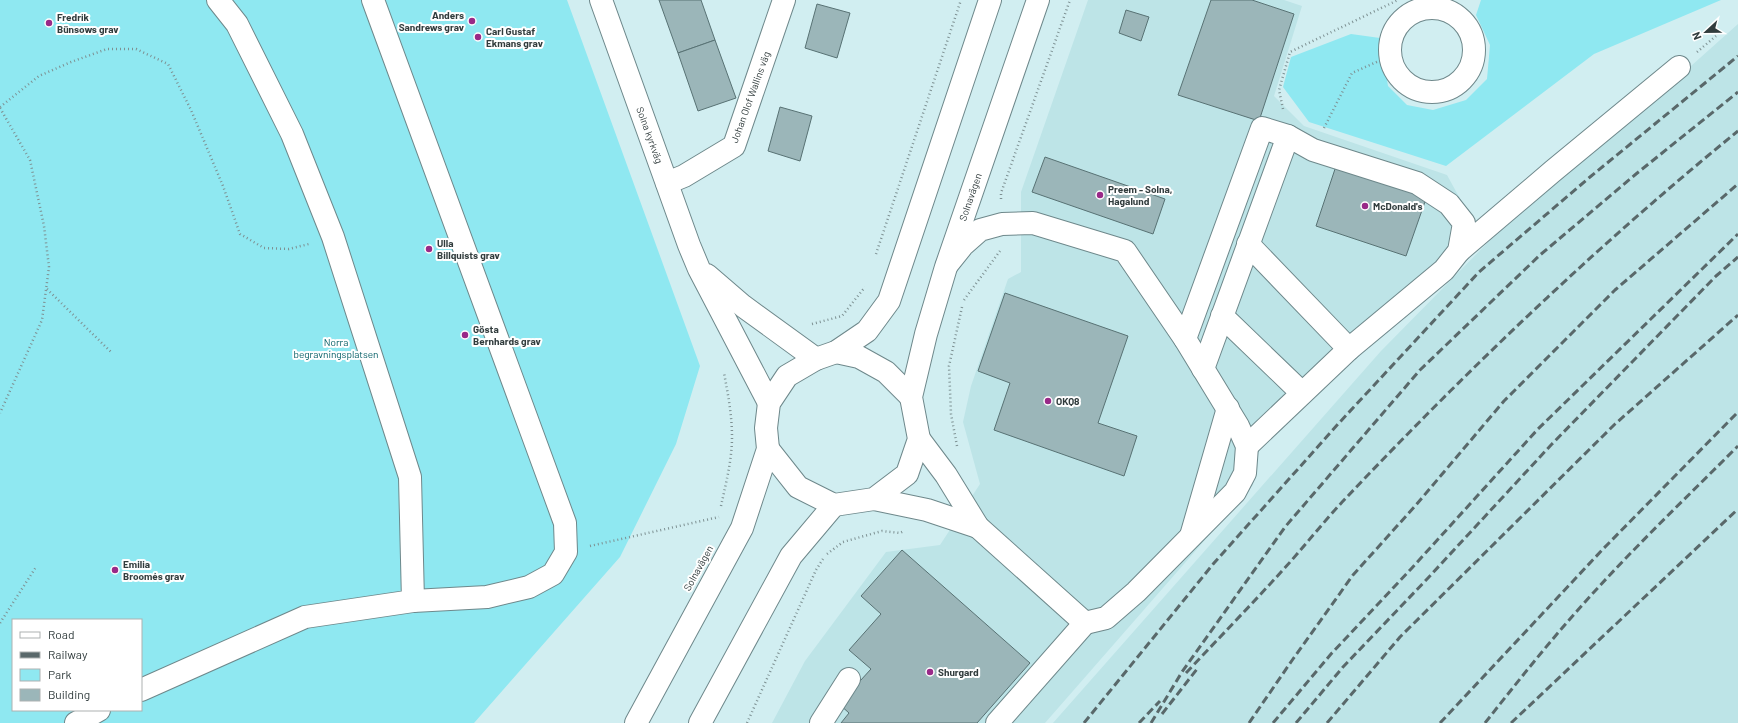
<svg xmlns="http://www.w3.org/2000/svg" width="1738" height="723" font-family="Barlow,sans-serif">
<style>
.built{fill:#bde4e7}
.green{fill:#8fe8f1;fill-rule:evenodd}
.building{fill:#9bb6b9;stroke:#587274}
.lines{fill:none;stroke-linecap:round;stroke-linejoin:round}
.minor-casing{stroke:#6e888b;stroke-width:24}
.major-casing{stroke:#6e888b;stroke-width:24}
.path{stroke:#7e9193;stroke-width:2.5;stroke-dasharray:1 3;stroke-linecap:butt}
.minor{stroke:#fff;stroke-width:22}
.major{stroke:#fff;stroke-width:22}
.rail{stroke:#59686a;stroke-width:3;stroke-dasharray:8 4;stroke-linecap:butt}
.poi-dot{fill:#992988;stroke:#fff;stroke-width:1.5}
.labels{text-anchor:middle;stroke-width:4;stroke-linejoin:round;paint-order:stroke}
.poi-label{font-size:10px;font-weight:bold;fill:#313c3d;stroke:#fff;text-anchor:start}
.street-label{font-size:10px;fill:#313c3d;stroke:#fff}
.park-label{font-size:10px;fill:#035d64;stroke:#fff}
</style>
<rect width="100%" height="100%" fill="#d1eef1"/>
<!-- built -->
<g class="built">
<polygon points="1088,0 1284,0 1302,6 1274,96 1304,126 1447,175 1481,237 1261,439 1253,485 1045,723 772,723 805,661 886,552 940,545 980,484 963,422 971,386 1008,279 1021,272 1021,192"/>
<polygon points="1738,24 1738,723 1053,723 1381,351 1507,223 1654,99"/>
</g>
<!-- green -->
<g class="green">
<path d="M0,0H567L700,366L676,444L620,557L474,723H0ZM13,620H141V710H13Z"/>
<polygon points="1481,0 1721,0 1594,54 1446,166 1309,122 1283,87 1291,57 1351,34 1380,38 1388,86 1407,105 1433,110 1466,100 1487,79 1490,45 1476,15"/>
</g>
<!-- building -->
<g class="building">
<polygon points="659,0 701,0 715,40 678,53"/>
<polygon points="1211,0 1252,0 1294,14 1259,121 1178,95"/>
<polygon points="817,4 850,13 837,58 805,48"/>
<polygon points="1126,10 1149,17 1141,41 1119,33"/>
<polygon points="715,40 736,98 698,111 678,53"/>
<polygon points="780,107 812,116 800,161 768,151"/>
<polygon points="1045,157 1165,199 1153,234 1032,192"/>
<polygon points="1336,166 1427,196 1406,256 1316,226"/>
<polygon points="1005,293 1128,336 1098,423 1137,436 1124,476 994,430 1010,383 978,371"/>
<polygon points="902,550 1030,663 977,723 841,723 849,713 839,704 871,669 849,650 881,614 861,596"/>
</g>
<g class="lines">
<defs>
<g id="minor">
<polyline points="373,0 565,523 566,552 553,574 529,587 487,597 413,601"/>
<polyline points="601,0 689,245 699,269 769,403"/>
<circle cx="1432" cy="50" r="42"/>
<polyline points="667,183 684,176 734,146 784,0"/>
<polyline points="1248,244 1349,349"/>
<polyline points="1459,251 1553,171 1679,67"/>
<polyline points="707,275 743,306 816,359"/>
<polyline points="1222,316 1302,393"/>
<polyline points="1185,339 1262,128 1288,136 1313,150 1417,183 1449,204 1464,223 1459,251 1444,270 1349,349 1247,446"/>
<polyline points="1203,369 1288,136"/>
<polyline points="919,439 946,475 978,527 1085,623 1106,618 1136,592 1235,492 1245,473 1247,446 1238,426 1185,339 1125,251 1033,223 1002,224 980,230 963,245 947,265"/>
<polyline points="874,499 927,510 978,527"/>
<polyline points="1191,536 1228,408"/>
<polyline points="141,690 305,617 413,601 410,477 333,237 292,134 237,24 218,0"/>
<polyline points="76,723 99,710"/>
<polyline points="821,723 849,679"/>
<polyline points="997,723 1085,623"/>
</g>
<g id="major">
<polyline points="836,352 859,357 886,372 911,397"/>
<polyline points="768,449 798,487 834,505 874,499 907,474 919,439 911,397 926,334 946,267 1038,0"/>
<polyline points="636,723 742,528 768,449 766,428 769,403 787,376 816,359 836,352 867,331 889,301 990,0"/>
<polyline points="700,723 791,556 834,505"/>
</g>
</defs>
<!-- minor casing -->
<use href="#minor" class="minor-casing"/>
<!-- major casing -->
<use href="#major" class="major-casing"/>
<!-- path -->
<g class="path">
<polyline points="1697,52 1716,36"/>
<polyline points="0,107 39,76 71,62 107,49 136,49 168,64 191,110 223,186 240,234 264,248 289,249 309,244"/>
<polyline points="0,108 30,160 44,226 49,267 42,320 0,413"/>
<polyline points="1283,109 1279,90 1290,52 1398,0"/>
<polyline points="1324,128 1352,73 1390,56"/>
<polyline points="1001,199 1001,193 1070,0"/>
<polyline points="876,254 961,0"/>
<polyline points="47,289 111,352"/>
<polyline points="964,300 1000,251"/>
<polyline points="812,324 842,316 865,287"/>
<polyline points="957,446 951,414 949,366 962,307"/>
<path d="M721,506C726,483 732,460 732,437C732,415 728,394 724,373"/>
<polyline points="590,546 719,517"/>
<polyline points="827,554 843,542 882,531 900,533 904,531"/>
<polyline points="0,623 36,567"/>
<polyline points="747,723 816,570 823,559"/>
</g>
<!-- minor -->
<use href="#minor" class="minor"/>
<!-- major -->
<use href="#major" class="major"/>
<!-- rail -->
<g class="rail">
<path d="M1186,673C1218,639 1251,605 1282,571C1304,547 1324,521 1346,498C1469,368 1599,244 1738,131"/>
<polyline points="1162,714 1197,669"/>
<polyline points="1084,723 1214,563 1339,423 1479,272 1590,177 1738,56"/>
<polyline points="1139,723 1160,701"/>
<polyline points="1151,723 1182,672 1285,527 1420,370 1540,255 1636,174 1738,92"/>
<polyline points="1249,723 1293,659 1353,575 1416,505 1504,401 1615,290 1738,184"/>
<polyline points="1273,723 1331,654 1411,569 1538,429 1738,234"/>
<polyline points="1296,723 1343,667 1428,578 1551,445 1716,276 1738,257"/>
<polyline points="1327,723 1400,637 1614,425 1738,315"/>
<polyline points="1440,723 1604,548 1738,412"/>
<path d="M1485,723C1515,685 1545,647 1577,611C1628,553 1684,500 1738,446"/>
<polyline points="1511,723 1738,509"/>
</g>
</g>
<!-- markers -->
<g class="poi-dot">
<circle cx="472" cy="21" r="4"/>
<circle cx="49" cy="23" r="4"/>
<circle cx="478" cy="37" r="4"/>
<circle cx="1100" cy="195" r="4"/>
<circle cx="1365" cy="206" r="4"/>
<circle cx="429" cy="249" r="4"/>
<circle cx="465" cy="335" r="4"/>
<circle cx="1048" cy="401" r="4"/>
<circle cx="115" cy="570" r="4"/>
<circle cx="930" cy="672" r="4"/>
</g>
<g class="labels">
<!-- poi labels -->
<g class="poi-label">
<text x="464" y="19" text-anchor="end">Anders<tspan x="464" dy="12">Sandrews grav</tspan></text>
<text x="57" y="21">Fredrik<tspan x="57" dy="12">Bünsows grav</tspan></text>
<text x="486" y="35">Carl Gustaf<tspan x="486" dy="12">Ekmans grav</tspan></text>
<text x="1108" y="193">Preem - Solna,<tspan x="1108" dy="12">Hagalund</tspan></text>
<text x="1373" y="210">McDonald's</text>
<text x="437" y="247">Ulla<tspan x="437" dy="12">Billquists grav</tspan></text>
<text x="473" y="333">Gösta<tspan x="473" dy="12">Bernhards grav</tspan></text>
<text x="1056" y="405">OKQ8</text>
<text x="123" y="568">Emilia<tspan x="123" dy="12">Broomés grav</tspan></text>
<text x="938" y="676">Shurgard</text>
</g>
<!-- street labels -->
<g class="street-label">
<text transform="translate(750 97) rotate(-70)" y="4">Johan Olof Wallins väg</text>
<text transform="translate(650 135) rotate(70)" y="4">Solna kyrkväg</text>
<text transform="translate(970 197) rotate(-71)" y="4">Solnavägen</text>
<text transform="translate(698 568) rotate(-61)" y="4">Solnavägen</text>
</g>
<!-- park labels -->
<g class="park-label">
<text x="336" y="346">Norra<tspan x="336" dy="12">begravningsplatsen</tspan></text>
</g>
</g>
<!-- legend -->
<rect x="12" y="619" width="130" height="92" fill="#ffffff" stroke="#adb1b1"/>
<rect x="20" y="632" width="20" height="6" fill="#ffffff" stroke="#adb1b1"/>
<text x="48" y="639" font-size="12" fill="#313c3d">Road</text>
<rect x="20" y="652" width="20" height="6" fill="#59686a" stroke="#adb1b1"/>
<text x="48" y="659" font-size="12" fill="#313c3d">Railway</text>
<rect x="20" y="669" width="20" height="12" fill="#8fe8f1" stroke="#adb1b1"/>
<text x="48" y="679" font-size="12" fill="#313c3d">Park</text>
<rect x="20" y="689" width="20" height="12" fill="#9bb6b9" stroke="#adb1b1"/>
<text x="48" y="699" font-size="12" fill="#313c3d">Building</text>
<!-- north arrow -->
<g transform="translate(1706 32) rotate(248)" stroke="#ffffff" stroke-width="3" paint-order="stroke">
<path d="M0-3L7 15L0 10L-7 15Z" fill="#313c3d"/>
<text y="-6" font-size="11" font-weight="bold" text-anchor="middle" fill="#313c3d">N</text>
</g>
</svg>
